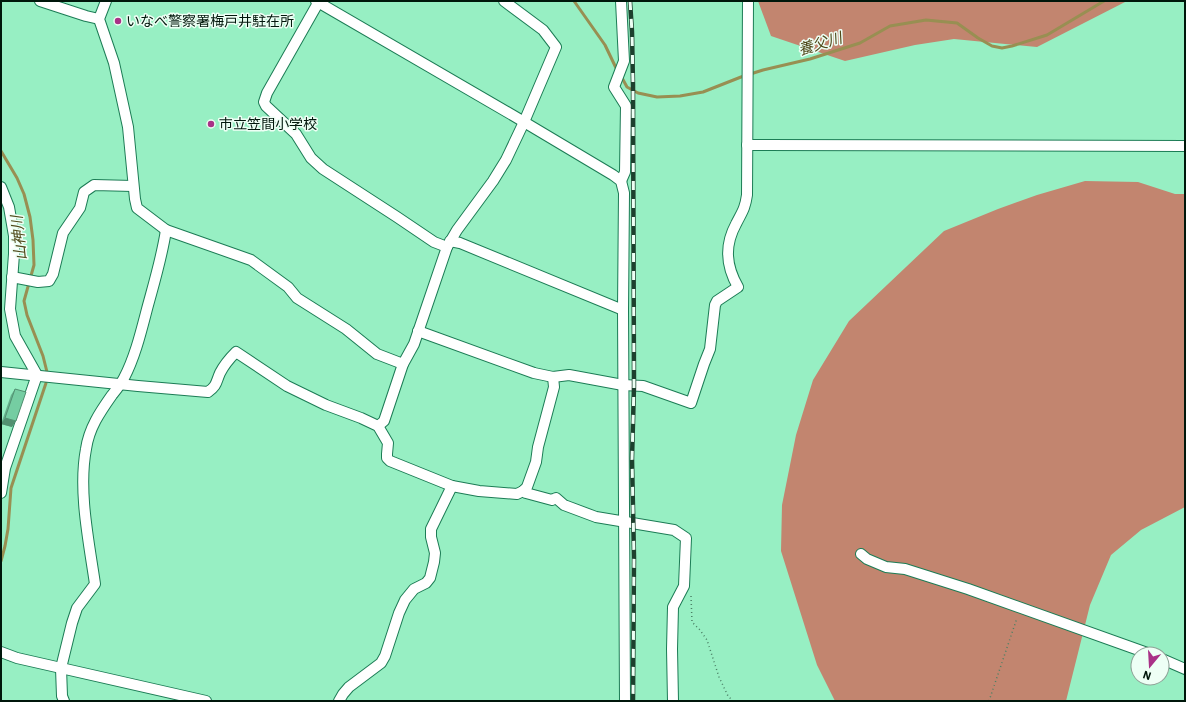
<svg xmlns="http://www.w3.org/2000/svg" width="1186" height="702" font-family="'IBM Plex Sans','Noto Sans JP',sans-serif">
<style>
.forest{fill:#c2856f}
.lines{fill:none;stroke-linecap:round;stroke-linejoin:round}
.stream{stroke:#988f52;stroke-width:3}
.minor-casing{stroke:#1c7c55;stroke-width:12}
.path{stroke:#4a8065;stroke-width:1.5;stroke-dasharray:1 3;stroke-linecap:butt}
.minor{stroke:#fff;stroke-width:10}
.rail-casing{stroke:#1d402e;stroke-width:4.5}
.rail{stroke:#eefff5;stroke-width:3;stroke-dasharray:9;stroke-linecap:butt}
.wall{fill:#65b08b}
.shaded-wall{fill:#529071}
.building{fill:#75cda2;stroke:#529071}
.poi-dot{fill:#a93187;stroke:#eefff5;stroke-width:1.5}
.labels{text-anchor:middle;stroke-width:3;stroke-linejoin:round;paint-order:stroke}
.poi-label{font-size:14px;fill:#00170b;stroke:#eefff5;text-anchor:start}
.water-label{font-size:15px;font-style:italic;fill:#4f4818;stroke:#eefff5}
</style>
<rect width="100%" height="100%" fill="#97efc3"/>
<!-- forest -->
<g class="forest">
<polygon points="758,1 1127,1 1037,47 954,39 915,45 845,61 771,36"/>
<polygon points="1085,181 1138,182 1175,194 1185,194 1185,507 1141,530 1111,555 1090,605 1066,701 835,701 817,665 781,551 782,505 796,435 813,380 849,321 944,231 998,209 1037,195"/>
</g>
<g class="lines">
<!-- stream -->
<g class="stream">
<polyline points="574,1 605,45 617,70"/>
<polyline points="621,76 627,87 638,93 657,97 680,96 703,92 741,77 763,70 810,59 860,43 890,26 926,20 957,23 978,38 992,46 1002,48 1012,46 1047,35 1104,1"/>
<polyline points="1,151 17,178 24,194 30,217 33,240 34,265 24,301 27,315 43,356 47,372"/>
<polyline points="1,561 5,546 8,529 11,488 46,383"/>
</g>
<defs>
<g id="minor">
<polyline points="40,1 86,16 99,19"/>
<polyline points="106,1 99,19 114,63 128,127 135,199 137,208 166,230 251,260 288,287 297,298 346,329 377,354 403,364"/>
<polyline points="316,1 514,116 613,175 621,181 624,193 623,310 625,701"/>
<polyline points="621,1 624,61 614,87 626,106 625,172 621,181"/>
<polyline points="318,3 267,93 264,102 266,106 296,134 311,158 323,169 397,217 434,242 447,247"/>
<polyline points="747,145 1185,146"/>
<polyline points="1,187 9,207 14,236 14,254 10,309 15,336 37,375 5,468 1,493"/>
<polyline points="450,241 460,243 623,310"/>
<polyline points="12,277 38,282 49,281 53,274 63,233 80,208 84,192 94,185 133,186"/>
<path d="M418,331L534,373L553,377L569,375L623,385L643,386L691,403L704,364L710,349L715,305L717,301L738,287C726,266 724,246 736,224C742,212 745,209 747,195L748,1"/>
<path d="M1,372L138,386L208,392C217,386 216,382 220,373C224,365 230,358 236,352L287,386L326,405L361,418L378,426L388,443L387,454V458L390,461L452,486L479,491L517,494L523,491L527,487L536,462L538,447L554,387L553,377"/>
<polyline points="378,426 384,421 403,364 414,344 447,247 457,230 493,181 506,160 524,122 556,47 543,30 504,1"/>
<polyline points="523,491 526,493 552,500 556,498 564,505 596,517 674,530 686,538 684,586 673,607 672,649 673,701"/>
<polyline points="861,554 867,559 886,567 905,569 968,589 1150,654"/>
<polyline points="1,652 17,658 206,701"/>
<polyline points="1162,659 1185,669"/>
<path d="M64,701L62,696L61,668L72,623L77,608L95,584C89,542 78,491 86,449C89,428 100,412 112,395C116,390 121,384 124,378C135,357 141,332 147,309C154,283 162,257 166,230"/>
<polyline points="339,701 343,694 349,687 381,663 385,656 399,613 405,600 414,589 426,583 430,578 434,562 435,553 431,537 431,529 452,486"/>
</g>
</defs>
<!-- minor casing -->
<use href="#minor" class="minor-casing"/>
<!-- path -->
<g class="path">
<polyline points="691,596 692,622 700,630 707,640 719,677 728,696 733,701"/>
<polyline points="989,701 1017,618"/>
</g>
<!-- minor -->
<use href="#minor" class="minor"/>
<defs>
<polyline id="rail" points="630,1 632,32 633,85 634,386 632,459 634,557 633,701"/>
</defs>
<!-- rail casing -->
<use href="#rail" class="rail-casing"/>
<!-- rail -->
<use href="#rail" class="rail"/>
</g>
<!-- wall -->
<polygon class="wall" points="15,389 12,427 1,424 11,395"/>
<!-- shaded-wall -->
<polygon class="shaded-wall" points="5,418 16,421 12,427 1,424"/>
<!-- building -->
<polygon class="building" points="15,389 26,392 16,421 5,418"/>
<!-- markers -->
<g class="poi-dot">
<circle cx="118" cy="21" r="4"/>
<circle cx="211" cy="124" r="4"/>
</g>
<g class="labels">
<!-- poi labels -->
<g class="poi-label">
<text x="126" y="26">いなべ警察署梅戸井駐在所</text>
<text x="219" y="129">市立笠間小学校</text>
</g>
<!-- water labels -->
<g class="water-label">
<text transform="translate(820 44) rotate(-17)" y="5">養父川</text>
<text transform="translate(19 238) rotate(-96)" y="5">山神川</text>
</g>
</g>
<!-- border -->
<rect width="1186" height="702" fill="none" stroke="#00170b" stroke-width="4"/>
<!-- north arrow -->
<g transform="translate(1150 666) rotate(198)"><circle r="19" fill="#eefff5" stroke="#8fa297"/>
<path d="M0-3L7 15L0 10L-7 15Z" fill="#a93187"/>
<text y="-6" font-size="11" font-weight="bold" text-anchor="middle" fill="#00170b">N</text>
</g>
</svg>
